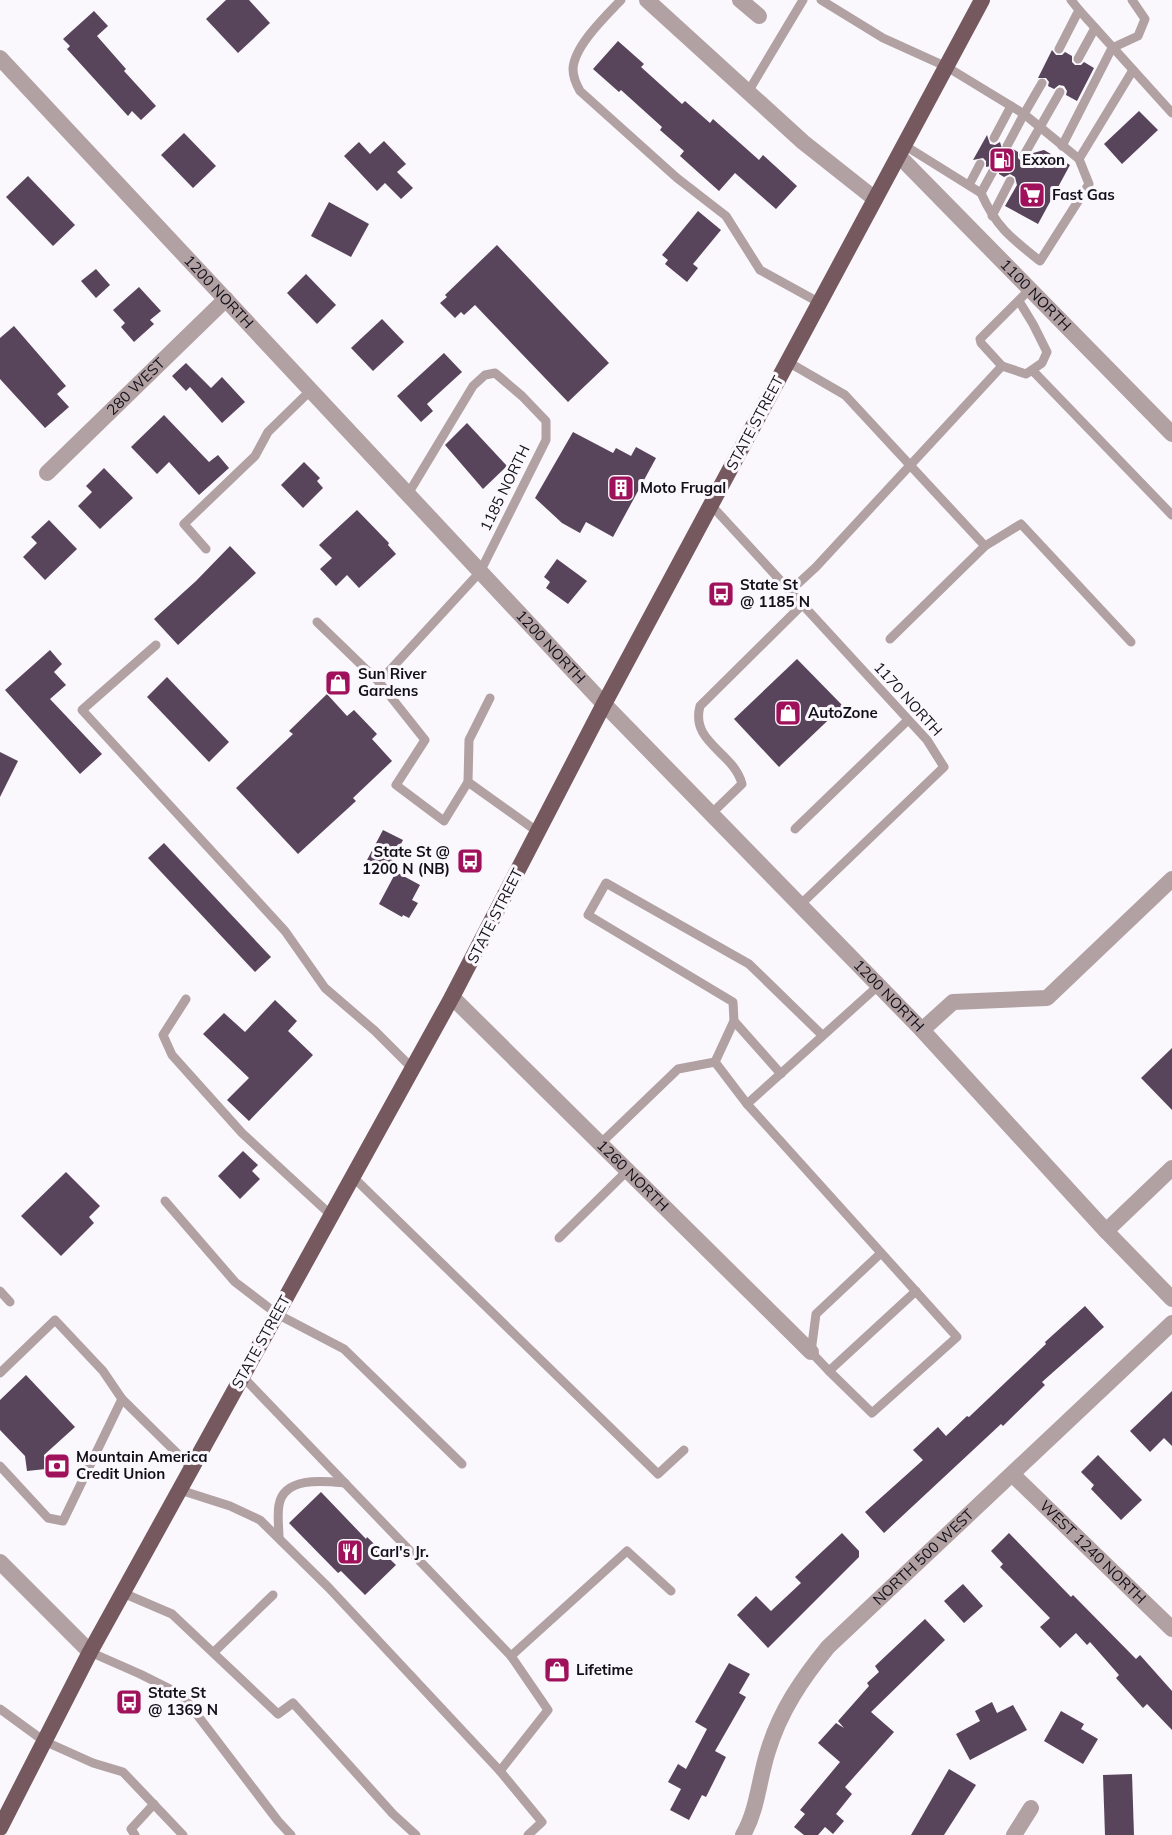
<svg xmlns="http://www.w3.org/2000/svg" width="1172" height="1835" font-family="Mulish,sans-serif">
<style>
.building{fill:#58455b}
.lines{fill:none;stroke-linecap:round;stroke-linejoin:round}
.service{stroke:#b1a1a3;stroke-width:9}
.minor{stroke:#b1a1a3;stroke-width:16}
.tertiary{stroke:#b1a1a3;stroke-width:16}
.primary{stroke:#75595e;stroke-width:16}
.labels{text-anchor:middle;stroke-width:6;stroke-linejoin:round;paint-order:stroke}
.poi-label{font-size:15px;font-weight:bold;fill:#14101a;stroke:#faf7fd;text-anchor:start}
.street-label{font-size:15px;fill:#14101a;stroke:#faf7fd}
</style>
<rect width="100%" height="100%" fill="#faf7fd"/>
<!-- building -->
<g class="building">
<polygon points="226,0 249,0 270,23 238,53 206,19"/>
<polygon points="94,11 108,26 97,36 126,69 124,71 156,106 141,120 132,111 128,116 67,49 70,46 63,39"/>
<polygon points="618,41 644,64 641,67 682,104 685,101 710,123 713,119 759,160 763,155 797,186 776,209 735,173 719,191 680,156 684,151 660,130 662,127 621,90 619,92 593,69"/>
<polygon points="1052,50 1056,55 1062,55 1065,52 1072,56 1072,62 1075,65 1081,65 1084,62 1094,68 1077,101 1066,95 1067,91 1064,86 1059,85 1054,89 1048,86 1049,82 1046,78 1038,78"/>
<polygon points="1139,111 1158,130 1122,164 1104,144"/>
<polygon points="184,133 216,166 193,188 161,155"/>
<polygon points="987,135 990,144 995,145 1000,142 1003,152 1008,153 1013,149 1018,152 1018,158 1021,161 1027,161 1033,153 1044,150 1070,165 1038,224 1005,206 1017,185 1015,177 1010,174 1004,177 999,174 999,168 996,165 986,167 986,161 983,158 973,160"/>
<polygon points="384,141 406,164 397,172 413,188 401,199 385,183 377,191 344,156 359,142 370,154"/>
<polygon points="28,176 75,225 53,246 6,197"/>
<polygon points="329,202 369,224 351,257 311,236"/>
<polygon points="698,211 721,230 693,264 698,268 687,282 665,264 668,260 662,255"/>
<polygon points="497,245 609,363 568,402 475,305 464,315 461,312 455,318 440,303 447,297 445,295"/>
<polygon points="96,269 110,285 96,298 81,281"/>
<polygon points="306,274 336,305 317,324 287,293"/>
<polygon points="139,287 161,311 150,320 154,324 134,342 121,327 125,323 113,310"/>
<polygon points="382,319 404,342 373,371 351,348"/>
<polygon points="14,326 66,386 57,394 69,407 45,428 0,379 0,338"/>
<polygon points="444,353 462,372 427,404 433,411 421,422 397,396"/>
<polygon points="186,363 211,388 222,377 245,402 222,423 190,387 186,391 172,376"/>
<polygon points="164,415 209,462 218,455 229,468 199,495 169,462 157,474 131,447"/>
<polygon points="467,423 507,466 483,489 445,445"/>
<polygon points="573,432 613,453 616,448 631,456 636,447 656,458 613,537 586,522 580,533 562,523 535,498"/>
<polygon points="304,462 320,478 317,481 323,488 303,508 281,485"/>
<polygon points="104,468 133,498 100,529 78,506 92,492 86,486"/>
<polygon points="357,510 389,543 388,545 396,554 359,588 347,575 336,586 320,569 332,558 319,545"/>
<polygon points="49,520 77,549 45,580 23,557 37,543 31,537"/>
<polygon points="230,546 256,573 178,645 154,619 196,581"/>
<polygon points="557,559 587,581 568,604 546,588 550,582 544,577"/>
<polygon points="50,650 62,664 54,672 66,685 50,699 102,754 80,774 5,690"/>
<polygon points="797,659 843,706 779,767 734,719"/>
<polygon points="167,677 229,742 209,762 147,697"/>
<polygon points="327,694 347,716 354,710 377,734 372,739 392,761 353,798 356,801 298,854 236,788 293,734 289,731"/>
<polygon points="0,752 18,761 0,797"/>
<polygon points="383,830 403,840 387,871 367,860"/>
<polygon points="164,843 271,957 255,972 148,858"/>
<polygon points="396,872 420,885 412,900 418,903 409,918 403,915 402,917 379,904"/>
<polygon points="275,1000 297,1021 288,1031 313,1055 249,1121 227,1100 249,1078 203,1034 224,1013 245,1032"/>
<polygon points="1172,1048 1172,1110 1141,1078"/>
<polygon points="243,1151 258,1165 252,1171 260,1179 240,1199 218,1176"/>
<polygon points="66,1172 100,1206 89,1217 94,1223 61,1256 21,1216"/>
<polygon points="1085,1306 1104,1327 1042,1382 1045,1385 1003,1426 1001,1424 884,1533 865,1512 923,1460 913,1450 938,1427 946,1436 967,1416 969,1417 1046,1344 1045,1342"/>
<polygon points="26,1375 75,1427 44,1455 46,1469 27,1471 25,1456 0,1430 0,1400"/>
<polygon points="1172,1391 1172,1446 1164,1438 1150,1452 1130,1431"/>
<polygon points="1098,1455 1142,1500 1121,1520 1091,1489 1094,1485 1081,1472"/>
<polygon points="321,1492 366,1539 367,1537 396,1565 365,1595 341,1571 338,1573 289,1523"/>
<polygon points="842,1533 859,1551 859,1557 768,1648 737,1615 756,1596 771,1611 801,1583 795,1577"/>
<polygon points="1009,1533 1071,1597 1073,1595 1136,1659 1140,1655 1172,1691 1172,1730 1147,1704 1143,1708 1116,1678 1119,1675 1090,1642 1087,1645 1076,1633 1060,1648 1040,1627 1050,1618 1000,1567 1003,1564 991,1551"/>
<polygon points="963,1584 983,1606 964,1623 944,1601"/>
<polygon points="925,1619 945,1640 871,1712 894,1732 845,1787 852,1794 836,1814 844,1821 833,1834 825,1827 818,1835 804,1835 794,1827 805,1814 800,1810 840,1762 818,1743 836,1723 844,1728 838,1721 869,1686 867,1683 879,1672 875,1666"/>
<polygon points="729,1663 750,1674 739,1693 746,1697 715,1751 726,1757 706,1797 702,1795 689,1820 670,1810 681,1789 668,1782 678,1764 686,1769 707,1729 695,1722"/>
<polygon points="992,1702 997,1713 1013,1705 1027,1730 970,1760 956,1734 980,1721 975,1711"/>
<polygon points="1061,1711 1084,1724 1081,1729 1098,1739 1083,1764 1044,1741"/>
<polygon points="949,1769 976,1785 944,1835 911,1835"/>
<polygon points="1132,1774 1134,1835 1105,1835 1103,1775"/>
</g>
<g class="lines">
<!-- service -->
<g class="service">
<path d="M621,0C606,16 574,46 573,69C573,77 576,84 580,91L677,178L726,216L760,270L820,303"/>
<polyline points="821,0 883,38 947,67 1024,114 1007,146"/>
<polyline points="1079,10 1172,113"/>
<polyline points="1059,49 1079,10 1071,0"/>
<polyline points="1078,59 1095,28"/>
<polyline points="748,92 803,0"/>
<polyline points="994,138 1011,106"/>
<polyline points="904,145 981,193 993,171"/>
<polyline points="1062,146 1112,48 1138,36 1145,19 1132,0"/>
<polyline points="1024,155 1060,92"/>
<polyline points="1079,159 1133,70"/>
<polyline points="969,185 980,164"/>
<path d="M981,193C996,227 1011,238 1040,261L1089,184L1079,159L1024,114L1042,83"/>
<polyline points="992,216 1010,181"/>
<polyline points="788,362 845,395 985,546 890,639"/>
<polyline points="1002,366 981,343 980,339 1030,289"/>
<polyline points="1033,371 1172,515"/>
<polyline points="408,494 473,386 485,375 495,373 522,396 546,421 546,440 480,572 379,682 425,740 396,785 444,821 468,782 538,832"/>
<polyline points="711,505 927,740 944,767 800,905"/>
<polyline points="985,546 1021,524 1131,642"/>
<polyline points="206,549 184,524 255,456 268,432 311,390"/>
<polyline points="790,591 816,567 1002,366 1026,374 1042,363 1047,352 1033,324 1019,301"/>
<polyline points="317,622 379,682"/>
<polyline points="156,645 82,710 285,931 325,988 375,1031 413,1069"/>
<polyline points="468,782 469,740 490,698"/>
<path d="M711,814L742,784C734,752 690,743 700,706L802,605"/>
<polyline points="795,829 908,720"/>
<polyline points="186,999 163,1035 172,1055 242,1133 332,1216"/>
<polyline points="715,1062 734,1021"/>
<polyline points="781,1074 734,1021 733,1002 588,915 606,883 749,964 822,1035"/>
<polyline points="600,1144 678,1069 715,1062 747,1104"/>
<polyline points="353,1177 658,1474 684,1450"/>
<polyline points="165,1201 235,1282 277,1314 344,1349 462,1464"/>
<polyline points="559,1238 627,1171"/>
<polyline points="881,1253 816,1314 811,1352 829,1371 916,1291"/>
<polyline points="0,1291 10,1302"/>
<polyline points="829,1371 872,1413 957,1337 747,1104 878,986"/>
<polyline points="0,1373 55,1320 103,1371 122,1399"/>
<polyline points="242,1376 511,1656 548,1710 500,1771"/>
<polyline points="0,1466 48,1518 63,1521 122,1399 192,1468"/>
<polyline points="180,1490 230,1506 260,1520 329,1588 500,1771 542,1822 528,1835"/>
<path d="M279,1538C279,1528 277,1515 279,1505C284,1476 324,1481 345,1483"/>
<polyline points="123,1593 172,1614 278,1714 293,1703 393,1814 416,1835"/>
<polyline points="90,1652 140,1674 182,1695 278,1821 291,1835"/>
<polyline points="214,1652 273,1595"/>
<polyline points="511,1656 627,1551 671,1591"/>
<polyline points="0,1709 44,1741 93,1763 123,1772 183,1835"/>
<polyline points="135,1835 131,1829 154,1804"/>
</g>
<!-- minor -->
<g class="minor">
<polyline points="647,0 803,142 875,199"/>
<polyline points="740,0 759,16"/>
<path id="s1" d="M899,156L1172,434"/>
<path id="s2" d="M47,473L226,299"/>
<path id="s3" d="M452,997L811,1352"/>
<polyline points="922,1030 953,1002 1047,998 1172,879"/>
<polyline points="1106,1231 1172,1168"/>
<path id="s4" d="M1013,1475L1172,1629"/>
<polyline points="0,1562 90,1652"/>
<path id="s5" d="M743,1835C758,1809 759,1778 768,1751C780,1711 802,1679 828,1647L1172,1323"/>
<polyline points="1014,1835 1031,1808"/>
</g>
<!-- tertiary -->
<path class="tertiary" id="s6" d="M0,58L604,704L922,1030L1106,1231L1172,1299"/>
<!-- primary -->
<polyline class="primary" points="0,1828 90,1652 452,997 604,704 982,0"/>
</g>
<!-- icons -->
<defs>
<symbol id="fuel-square" viewBox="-11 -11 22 22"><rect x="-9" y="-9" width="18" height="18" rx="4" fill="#9f115b" stroke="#faf7fd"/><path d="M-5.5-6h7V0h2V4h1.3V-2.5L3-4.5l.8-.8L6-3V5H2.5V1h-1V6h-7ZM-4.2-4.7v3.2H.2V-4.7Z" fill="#fff"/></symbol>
<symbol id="supermarket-square" viewBox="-11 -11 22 22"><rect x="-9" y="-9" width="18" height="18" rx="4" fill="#9f115b" stroke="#faf7fd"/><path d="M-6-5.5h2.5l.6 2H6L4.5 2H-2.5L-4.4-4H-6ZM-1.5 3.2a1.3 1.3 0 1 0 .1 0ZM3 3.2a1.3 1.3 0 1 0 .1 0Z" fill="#fff"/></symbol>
<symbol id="building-square" viewBox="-11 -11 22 22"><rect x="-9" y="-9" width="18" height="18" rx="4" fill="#9f115b" stroke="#faf7fd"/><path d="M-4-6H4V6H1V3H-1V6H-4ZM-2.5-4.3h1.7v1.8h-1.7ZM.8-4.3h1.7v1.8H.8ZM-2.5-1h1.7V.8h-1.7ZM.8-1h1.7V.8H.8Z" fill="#fff"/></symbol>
<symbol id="bus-square" viewBox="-11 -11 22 22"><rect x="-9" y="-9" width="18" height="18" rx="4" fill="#9f115b" stroke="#faf7fd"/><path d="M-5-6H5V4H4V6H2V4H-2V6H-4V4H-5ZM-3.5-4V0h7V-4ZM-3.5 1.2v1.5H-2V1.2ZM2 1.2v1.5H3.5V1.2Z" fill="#fff"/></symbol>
<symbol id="shop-square" viewBox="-11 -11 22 22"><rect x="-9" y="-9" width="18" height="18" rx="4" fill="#9f115b" stroke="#faf7fd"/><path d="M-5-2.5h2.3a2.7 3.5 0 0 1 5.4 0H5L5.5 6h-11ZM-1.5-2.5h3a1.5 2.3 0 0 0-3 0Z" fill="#fff"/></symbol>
<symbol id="bank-square" viewBox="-11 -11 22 22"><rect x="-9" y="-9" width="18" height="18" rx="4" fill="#9f115b" stroke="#faf7fd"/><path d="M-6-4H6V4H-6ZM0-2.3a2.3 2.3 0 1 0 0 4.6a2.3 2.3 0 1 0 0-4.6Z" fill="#fff"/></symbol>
<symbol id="restaurant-square" viewBox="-11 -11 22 22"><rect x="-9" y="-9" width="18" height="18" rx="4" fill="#9f115b" stroke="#faf7fd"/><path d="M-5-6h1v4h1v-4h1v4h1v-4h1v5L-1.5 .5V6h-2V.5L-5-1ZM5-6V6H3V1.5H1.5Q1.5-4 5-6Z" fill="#fff"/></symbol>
</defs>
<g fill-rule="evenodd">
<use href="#fuel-square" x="987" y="145" width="30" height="30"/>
<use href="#supermarket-square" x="1017" y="180" width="30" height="30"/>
<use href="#building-square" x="606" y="473" width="30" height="30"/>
<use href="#bus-square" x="706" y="579" width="30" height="30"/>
<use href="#shop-square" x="323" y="668" width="30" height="30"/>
<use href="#shop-square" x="773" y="698" width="30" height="30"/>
<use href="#bus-square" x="455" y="846" width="30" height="30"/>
<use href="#bank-square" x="42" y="1451" width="30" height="30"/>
<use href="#restaurant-square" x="335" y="1537" width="30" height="30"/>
<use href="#shop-square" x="542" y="1655" width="30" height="30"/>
<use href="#bus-square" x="114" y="1687" width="30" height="30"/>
</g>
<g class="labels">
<!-- poi labels -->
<g class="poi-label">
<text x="1022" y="165">Exxon</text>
<text x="1052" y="200">Fast Gas</text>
<text x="640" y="493">Moto Frugal</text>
<text x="740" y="590">State St<tspan x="740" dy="17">@ 1185 N</tspan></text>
<text x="358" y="679">Sun River<tspan x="358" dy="17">Gardens</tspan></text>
<text x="808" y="718">AutoZone</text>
<text x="450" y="857" text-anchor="end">State St @<tspan x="450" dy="17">1200 N (NB)</tspan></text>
<text x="76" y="1462">Mountain America<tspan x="76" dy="17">Credit Union</tspan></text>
<text x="370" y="1557">Carl's Jr.</text>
<text x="576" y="1675">Lifetime</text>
<text x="148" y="1698">State St<tspan x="148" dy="17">@ 1369 N</tspan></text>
</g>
<!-- street labels -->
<g class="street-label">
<text dy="5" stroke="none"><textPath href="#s6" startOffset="320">1200 NORTH</textPath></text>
<text dy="5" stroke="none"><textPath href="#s1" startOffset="195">1100 NORTH</textPath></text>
<text dy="5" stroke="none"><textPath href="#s2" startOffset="124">280 WEST</textPath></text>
<text transform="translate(755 423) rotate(-62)" y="5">STATE STREET</text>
<text transform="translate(505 488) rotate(-64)" y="5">1185 NORTH</text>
<text dy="5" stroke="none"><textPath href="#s6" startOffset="806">1200 NORTH</textPath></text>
<text transform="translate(908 699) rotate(48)" y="5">1170 NORTH</text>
<text transform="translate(495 916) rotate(-63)" y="5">STATE STREET</text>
<text dy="5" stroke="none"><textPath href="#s6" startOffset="1292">1200 NORTH</textPath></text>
<text dy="5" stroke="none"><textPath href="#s3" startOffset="254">1260 NORTH</textPath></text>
<text transform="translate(261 1342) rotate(-61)" y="5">STATE STREET</text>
<text dy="5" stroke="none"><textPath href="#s4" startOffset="111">WEST 1240 NORTH</textPath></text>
<text dy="5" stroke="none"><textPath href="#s5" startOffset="340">NORTH 500 WEST</textPath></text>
</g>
</g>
</svg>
